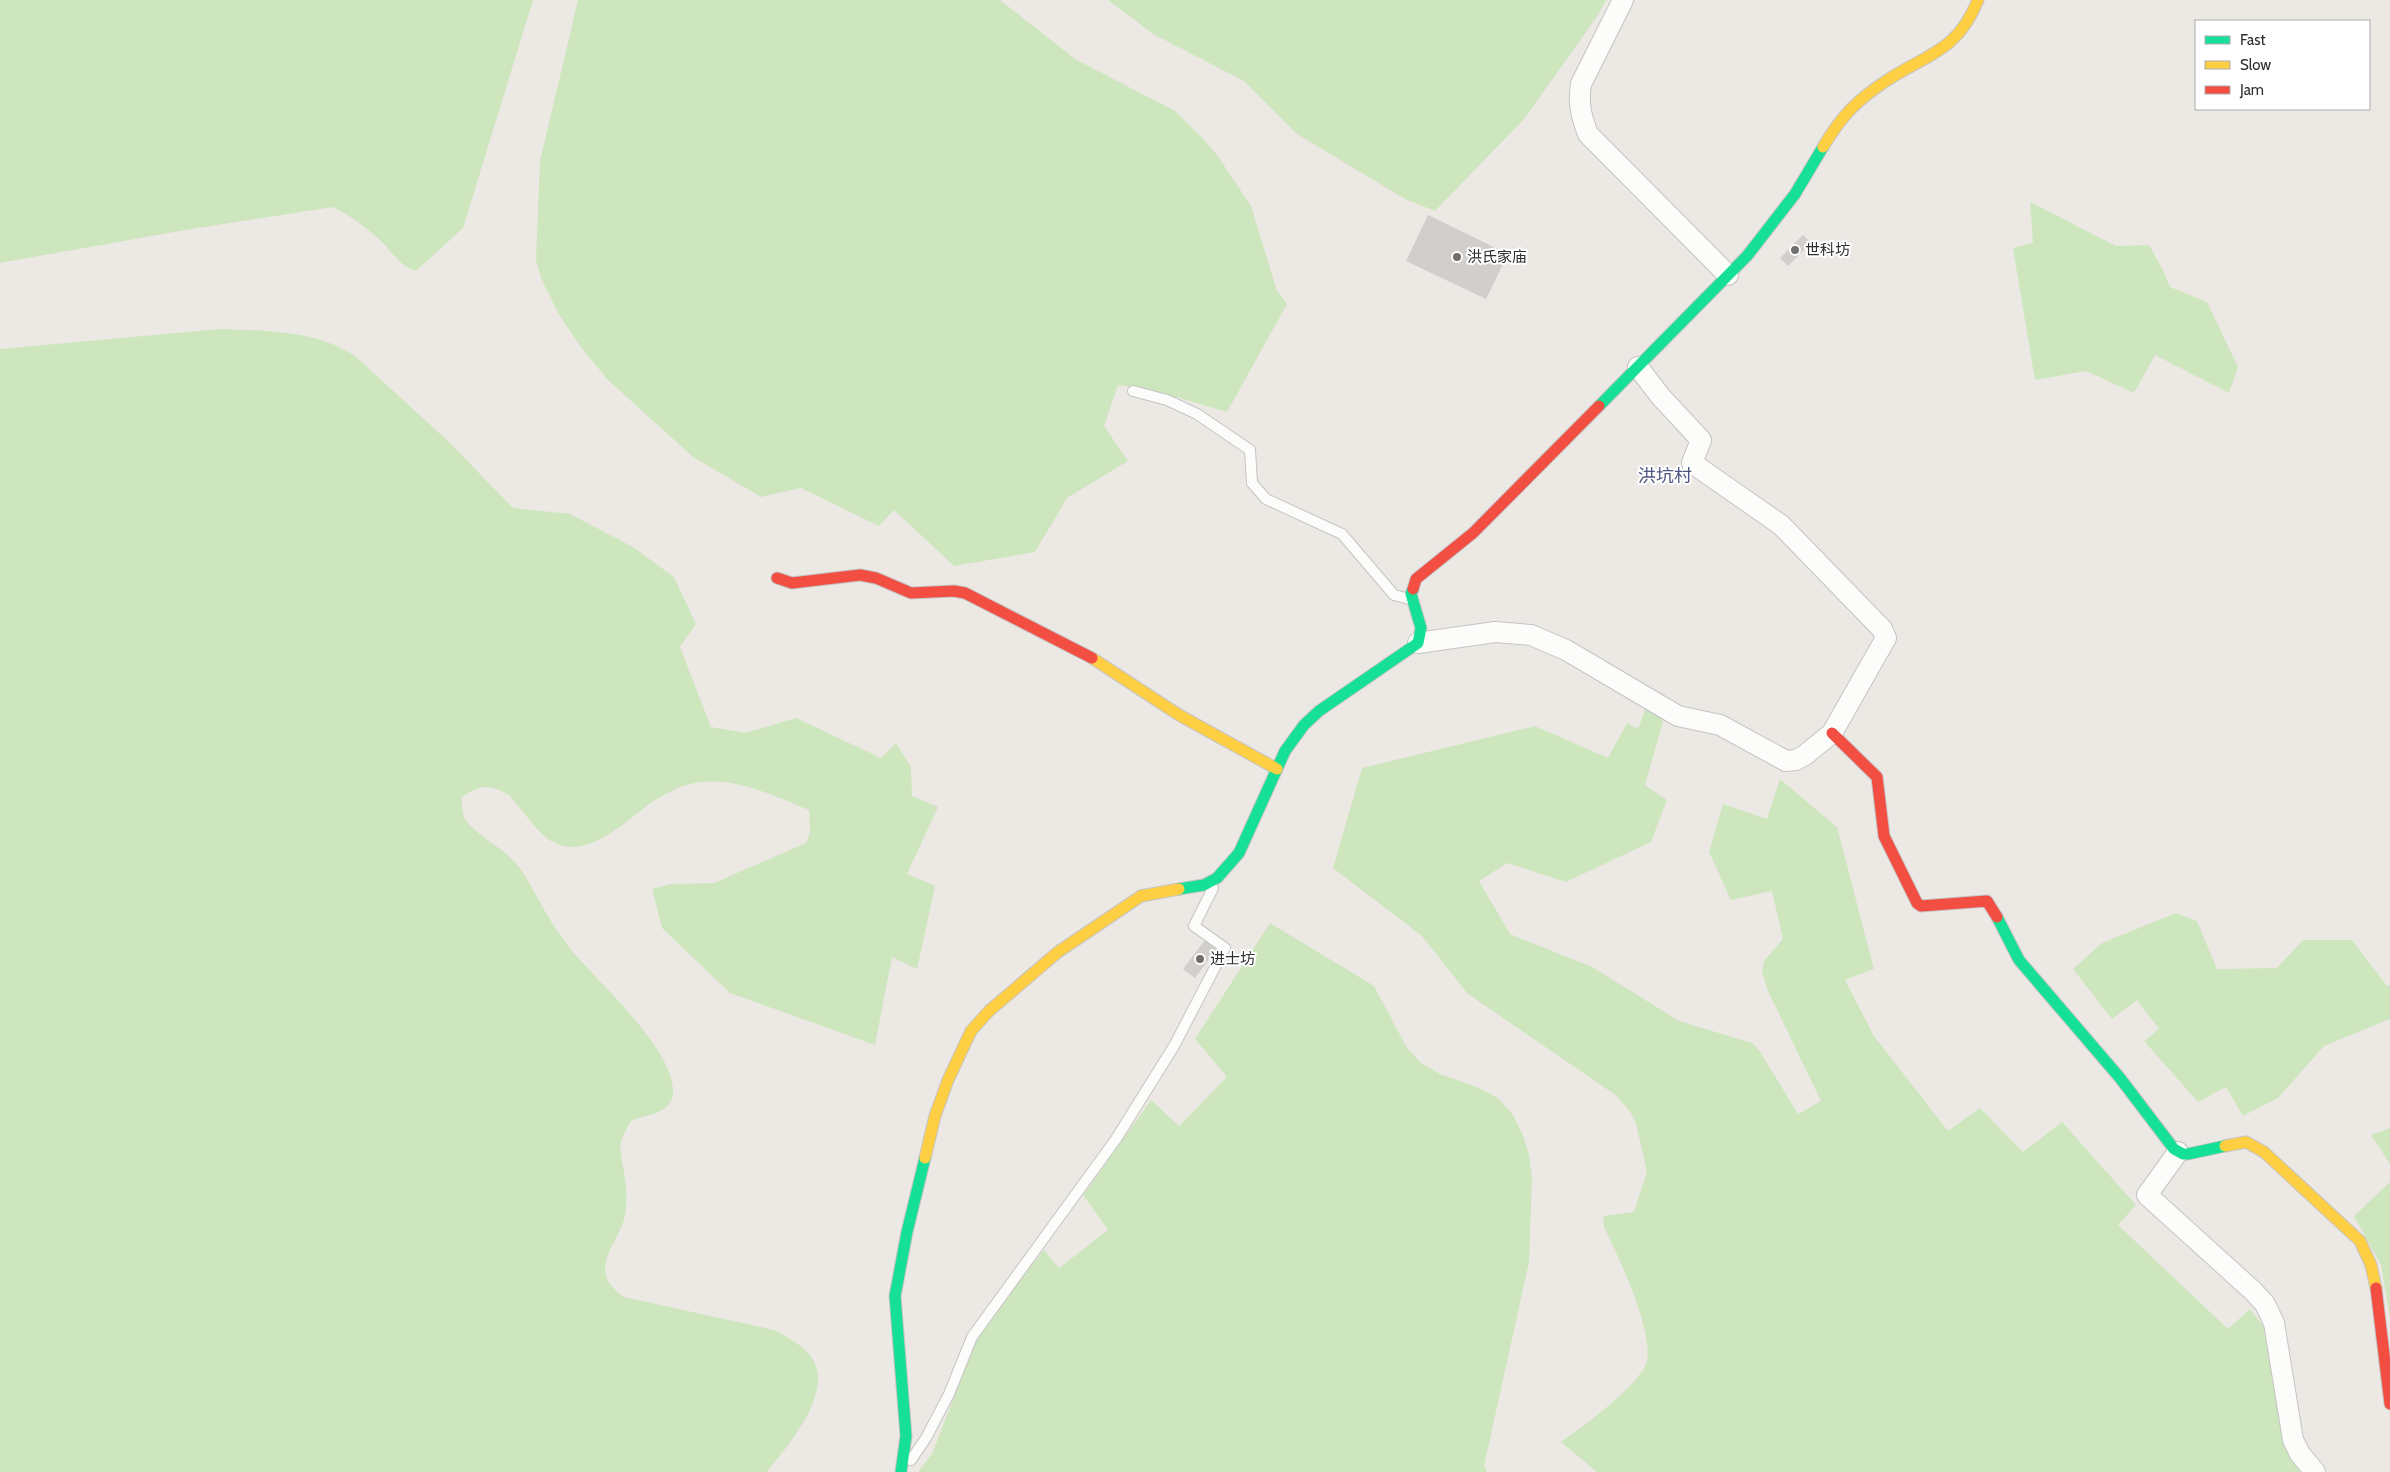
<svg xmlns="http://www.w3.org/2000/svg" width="2390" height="1472" font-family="Cabin,'Noto Sans SC',sans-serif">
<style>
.green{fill:#cee6be}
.building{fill:#d1cecb}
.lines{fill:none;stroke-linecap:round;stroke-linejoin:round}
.lane-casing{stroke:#c5c4c5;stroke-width:12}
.street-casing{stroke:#c5c4c5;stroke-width:22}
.fast-casing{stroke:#c5c4c5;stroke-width:13}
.slow-casing{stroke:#c5c4c5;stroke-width:13}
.jam-casing{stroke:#c5c4c5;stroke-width:13}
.lane{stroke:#fcfcfb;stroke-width:10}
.street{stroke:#fcfcfb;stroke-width:20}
.fast{stroke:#16e098;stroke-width:11}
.slow{stroke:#ffcf43;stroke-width:11}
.jam{stroke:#f24e42;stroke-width:11}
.poi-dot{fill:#706f6e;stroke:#fff;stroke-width:2}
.labels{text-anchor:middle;stroke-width:4;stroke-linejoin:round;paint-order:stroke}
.poi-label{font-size:15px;fill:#2e2e2e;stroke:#fff;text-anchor:start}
.quarter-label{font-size:18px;fill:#4d5680;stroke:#fff}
</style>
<rect width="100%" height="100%" fill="#ece8e4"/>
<!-- green -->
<g class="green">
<path d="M0,0H533L463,228L416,271C401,267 392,252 381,241C366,227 351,216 333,207L185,230L0,263Z"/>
<polygon points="578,0 1000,0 1075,59 1175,111 1203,139 1217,155 1251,206 1277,291 1287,304 1227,412 1145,388 1118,385 1104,426 1128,461 1067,498 1035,552 954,566 894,510 879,526 801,488 761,497 693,457 608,380 580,346 558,313 541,278 536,260 540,161"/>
<polygon points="1108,0 1606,0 1598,15 1524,119 1435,211 1405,199 1297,134 1244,81 1153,34"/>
<polygon points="2030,202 2116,246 2149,245 2162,268 2170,287 2207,302 2238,367 2229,393 2155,355 2134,393 2086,371 2035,380 2013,248 2033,243"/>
<path d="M220,329C266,331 315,330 355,356L449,442L513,508L570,514L633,547L674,577L696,624L680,647L711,727L745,733L796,718L881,758L896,743L911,767L912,796L938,807L907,874L935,886L917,969L892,957L875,1045L730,993L662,928L652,889L671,884L714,883L806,843L810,832L809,810C774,796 735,776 695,783C682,785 668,792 657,799C628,817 590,862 553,842C539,835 520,807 509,795C488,783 481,785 462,797C462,803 462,814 465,819C476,836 505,848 519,867C533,886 542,909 556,929C564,940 572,952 582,962C607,990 677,1055 673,1094C671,1114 645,1115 631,1121C628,1127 623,1134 621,1142C619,1154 624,1167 625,1180C627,1191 627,1204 625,1215C622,1233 606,1250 605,1269C605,1282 615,1290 624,1297L774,1330C786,1336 797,1342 806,1351C842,1385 788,1445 767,1472H0V349Z"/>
<path d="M1647,705L1665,715L1645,785L1667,800L1651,842L1566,882L1507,863L1479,881L1510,934L1592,967L1679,1021L1752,1043L1759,1050L1798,1114L1821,1101L1768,991L1762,971L1764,961L1783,939L1772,891L1731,900L1709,852L1723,804L1767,819L1780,779L1837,827L1874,969L1845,980L1874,1036L1948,1131L1980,1108L2023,1152L2062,1122L2136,1205L2118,1225L2228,1329L2250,1309L2263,1326L2293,1457L2310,1472H1597L1561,1442C1582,1428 1641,1384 1647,1361C1653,1329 1618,1256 1604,1227L1603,1216L1634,1212L1647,1172L1636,1124L1631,1113L1617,1096L1468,994L1422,936L1333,868L1362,768L1535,726L1608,758L1627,723L1638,729Z"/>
<polygon points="2176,913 2197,921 2217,969 2277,968 2303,940 2352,940 2387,986 2390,985 2390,1019 2324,1046 2278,1098 2243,1116 2226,1087 2198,1102 2144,1041 2159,1029 2137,1000 2112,1019 2073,969 2102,943"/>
<polygon points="1270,923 1374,986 1407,1048 1421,1063 1440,1074 1479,1088 1498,1098 1513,1115 1523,1135 1529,1155 1532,1177 1529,1262 1484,1466 1487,1472 918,1472 932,1454 982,1325 1044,1250 1059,1268 1108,1230 1083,1195 1151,1100 1179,1126 1227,1077 1195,1039"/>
<polygon points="2390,1128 2390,1164 2371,1135"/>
<polygon points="2390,1182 2390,1317 2381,1265 2354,1216"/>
</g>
<!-- building -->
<g class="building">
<polygon points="1428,215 1508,254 1486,299 1406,261"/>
<polygon points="1803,235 1811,243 1788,266 1780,258"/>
<polygon points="1205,940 1217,948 1195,978 1183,969"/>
</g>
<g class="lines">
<defs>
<g id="lane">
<polyline points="1133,391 1167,400 1197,414 1250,450 1252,483 1266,499 1342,534 1394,595 1409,599"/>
<polyline points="911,1460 926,1438 949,1394 972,1337 1116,1139 1174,1046 1225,948 1194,926 1213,888"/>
</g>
<g id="street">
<path d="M1623,0L1581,84C1578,103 1581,116 1588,134L1728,275"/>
<polyline points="1418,643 1495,632 1531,635 1566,650 1678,716 1720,725 1786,761 1796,760 1805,755 1832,733 1886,638 1882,629 1781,525 1692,463 1701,440 1661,397 1638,367"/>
<polyline points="2178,1152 2147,1195 2253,1291 2265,1304 2274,1323 2293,1440 2300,1454 2315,1472"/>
</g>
<g id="fast">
<polyline points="1599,406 1747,256 1795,194 1823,147"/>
<polyline points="1179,889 1204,885 1217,878 1239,853 1285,751 1304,725 1319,711 1418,643 1421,628 1411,594 1413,589"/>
<polyline points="1997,917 2019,960 2120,1078 2174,1149 2183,1154 2188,1154 2225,1146"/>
<polyline points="901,1472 906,1436 895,1296 907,1232 925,1158"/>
</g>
<g id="slow">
<path d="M1823,147C1842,115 1858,99 1889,79C1930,53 1958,50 1978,0"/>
<polyline points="1092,658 1179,715 1277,769"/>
<polyline points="2225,1146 2246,1142 2264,1152 2360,1241 2371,1265 2376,1288"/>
<polyline points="925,1158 935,1116 948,1080 971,1031 989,1011 1058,952 1141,896 1179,889"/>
</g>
<g id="jam">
<polyline points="777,578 792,583 860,575 876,578 911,593 954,591 965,593 1092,658"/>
<polyline points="1413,589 1416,579 1473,533 1599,406"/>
<polyline points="1832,733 1877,777 1884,836 1917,903 1921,906 1987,901 1997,917"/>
<polyline points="2376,1288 2390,1404"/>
</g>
</defs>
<!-- lane casing -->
<use href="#lane" class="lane-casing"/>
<!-- street casing -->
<use href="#street" class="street-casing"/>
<!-- fast casing -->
<use href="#fast" class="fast-casing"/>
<!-- slow casing -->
<use href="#slow" class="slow-casing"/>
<!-- jam casing -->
<use href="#jam" class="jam-casing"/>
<!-- lane -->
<use href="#lane" class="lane"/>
<!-- street -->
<use href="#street" class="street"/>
<!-- fast -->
<use href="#fast" class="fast"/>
<!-- slow -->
<use href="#slow" class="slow"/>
<!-- jam -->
<use href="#jam" class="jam"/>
</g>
<!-- markers -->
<g class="poi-dot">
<circle cx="1795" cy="250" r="5"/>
<circle cx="1457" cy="257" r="5"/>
<circle cx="1200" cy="959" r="5"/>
</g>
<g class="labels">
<!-- poi labels -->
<g class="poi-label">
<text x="1805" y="255">世科坊</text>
<text x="1467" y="262">洪氏家庙</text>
<text x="1210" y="964">进士坊</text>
</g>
<!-- quarter labels -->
<g class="quarter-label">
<text x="1665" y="482">洪坑村</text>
</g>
</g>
<!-- legend -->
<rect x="2195" y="20" width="175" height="90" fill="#ffffff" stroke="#ababab"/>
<rect x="2205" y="36" width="25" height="8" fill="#16e098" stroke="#ababab"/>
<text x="2240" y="45" font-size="15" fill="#2e2e2e">Fast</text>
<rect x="2205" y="61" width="25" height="8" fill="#ffcf43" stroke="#ababab"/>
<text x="2240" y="70" font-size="15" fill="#2e2e2e">Slow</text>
<rect x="2205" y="86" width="25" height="8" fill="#f24e42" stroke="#ababab"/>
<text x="2240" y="95" font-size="15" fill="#2e2e2e">Jam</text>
</svg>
